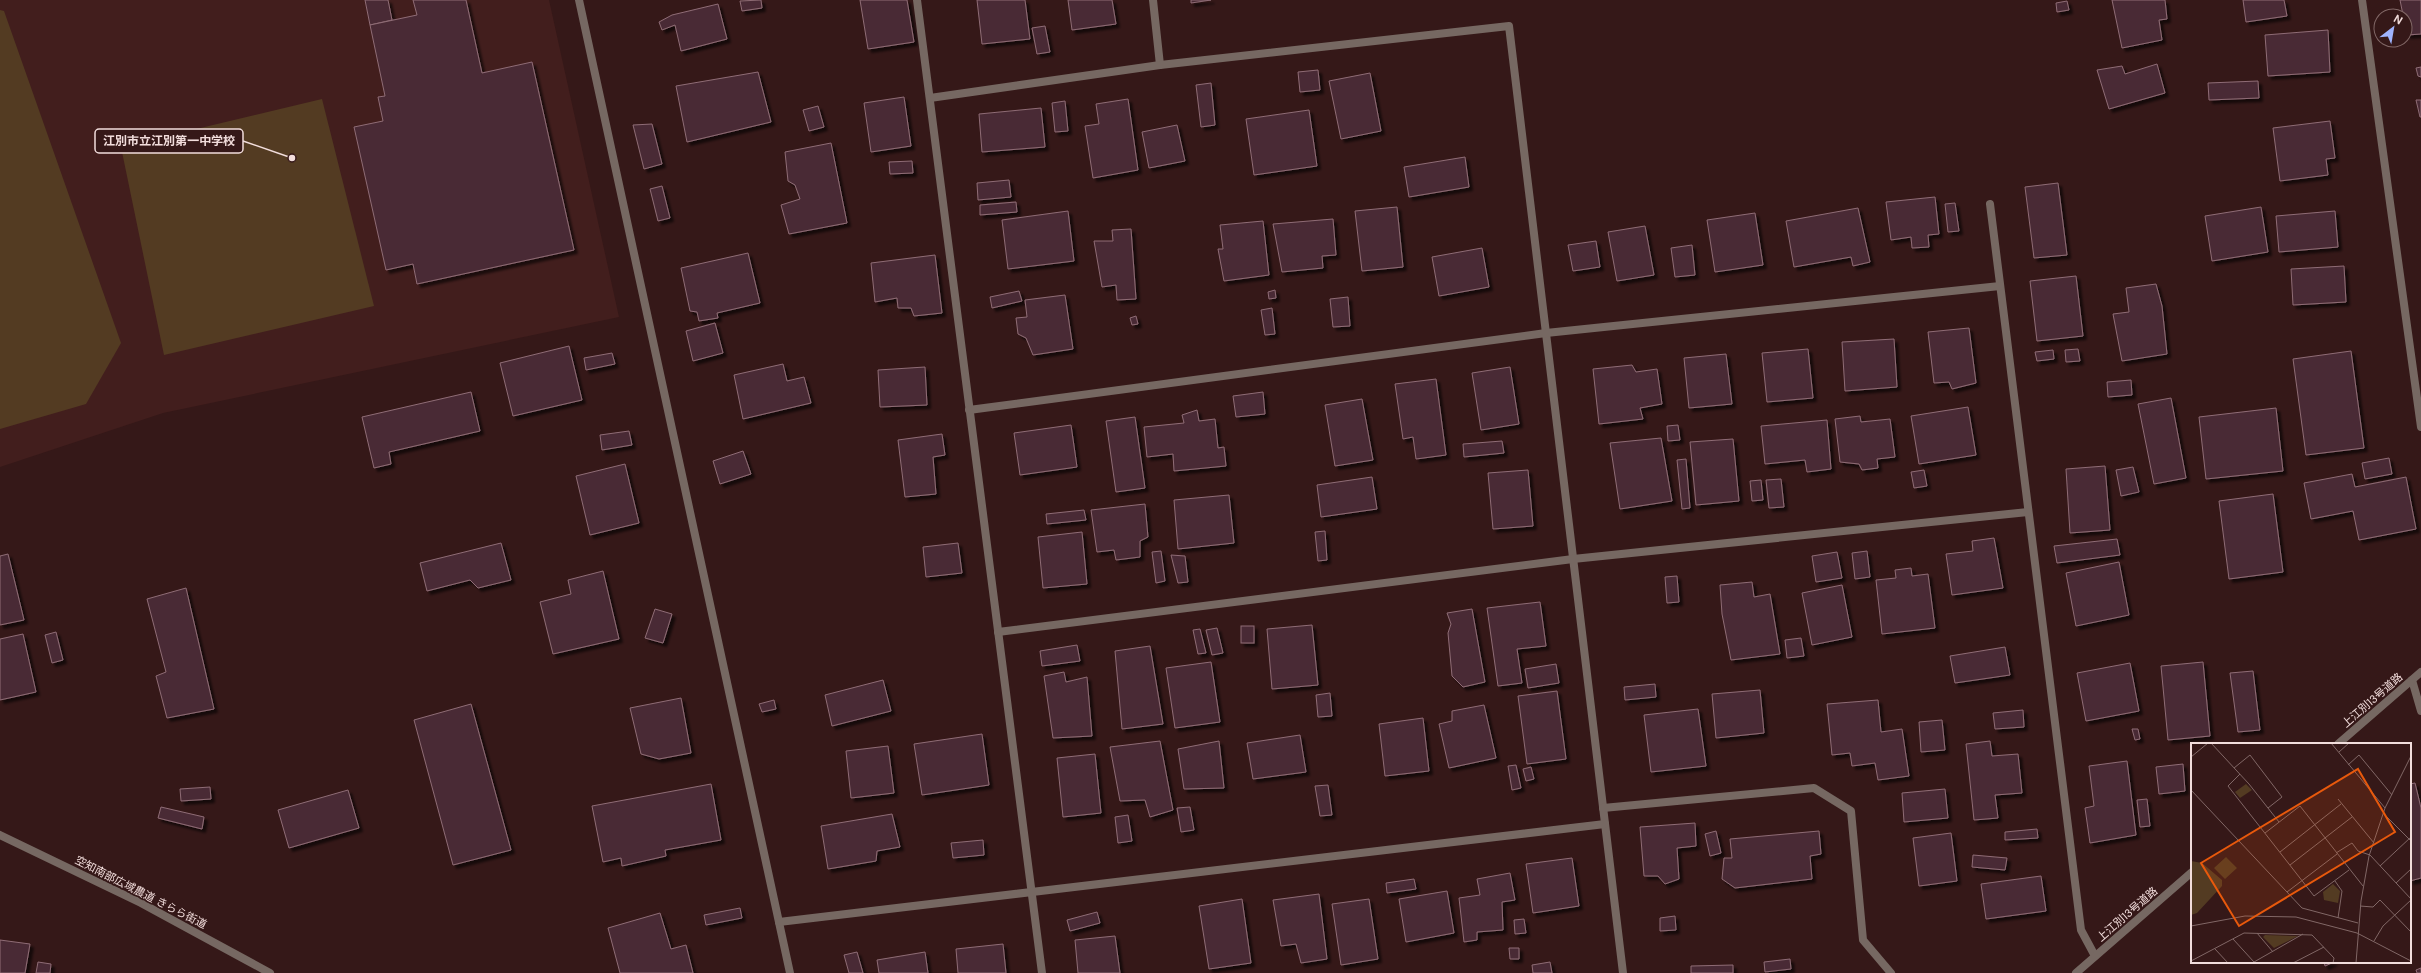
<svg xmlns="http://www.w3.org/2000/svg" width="2421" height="973" font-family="'DM Sans','Noto Sans JP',sans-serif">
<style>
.built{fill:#421e1d}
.green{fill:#533b22}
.building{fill:#4a2c35;stroke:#8f6c76;filter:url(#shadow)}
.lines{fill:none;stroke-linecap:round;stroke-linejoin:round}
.minor{stroke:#766862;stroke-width:8}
.tertiary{stroke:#766862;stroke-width:8}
.labels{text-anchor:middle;stroke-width:3.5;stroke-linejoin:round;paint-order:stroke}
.street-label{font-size:11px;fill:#f2dddc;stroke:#351818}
.inset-road{fill:none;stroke:#816766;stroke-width:1}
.view{fill:#e8590c;fill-opacity:0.15;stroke:#e8590c;stroke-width:2}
.inset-edge{fill:none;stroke:#f2dddc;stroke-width:2}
.leader{fill:none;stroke:#f2dddc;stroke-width:1.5}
.callout-dot{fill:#f2dddc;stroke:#351818;stroke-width:1.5}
.callout{fill:#351818;stroke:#f2dddc;stroke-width:1.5}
.callout-label{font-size:12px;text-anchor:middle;font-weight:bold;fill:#f2dddc}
</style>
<defs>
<filter id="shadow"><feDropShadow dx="3.5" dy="3.5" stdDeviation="1" flood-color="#0009"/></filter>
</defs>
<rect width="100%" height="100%" fill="#351818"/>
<!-- built -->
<polygon class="built" points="0,0 549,0 619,317 163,413 0,467"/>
<!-- green -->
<g class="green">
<polygon points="0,10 4,11 121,343 86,404 0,429"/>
<polygon points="322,99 374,306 164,355 121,147"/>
</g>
<!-- building -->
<g class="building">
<polygon points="365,0 388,0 392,20 370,25"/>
<polygon points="413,0 466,0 482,73 532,62 574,250 417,284 413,264 386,270 354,127 383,121 378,97 385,96 370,25 417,15"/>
<polygon points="761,0 762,8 742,11 740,1"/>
<polygon points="860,0 907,0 914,42 868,49"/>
<polygon points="977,0 1025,0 1030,39 982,44"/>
<polygon points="1068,0 1112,0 1116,24 1072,30"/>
<polygon points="1191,0 1211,0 1191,3"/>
<polygon points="2112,0 2165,0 2167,19 2159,20 2162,40 2122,48"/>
<polygon points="2243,0 2284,0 2287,16 2246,22"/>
<polygon points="2400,0 2421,0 2421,34 2407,35"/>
<polygon points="2067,1 2069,10 2057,12 2056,3"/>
<polygon points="718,4 727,39 681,51 675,25 662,30 659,22 672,15"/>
<polygon points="1045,26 1050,52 1037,54 1032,28"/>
<polygon points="2328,30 2330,72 2268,76 2265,35"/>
<polygon points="2157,64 2165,93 2109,109 2097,70 2122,66 2125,74"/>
<polygon points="2421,67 2421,77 2418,76 2416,68"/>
<polygon points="1318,70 1320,90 1300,92 1298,72"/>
<polygon points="758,72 771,122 687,142 676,86"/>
<polygon points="1370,73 1381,131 1341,139 1329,81"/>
<polygon points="2258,81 2259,98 2209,100 2208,83"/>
<polygon points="1211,83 1215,125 1201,127 1196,85"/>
<polygon points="904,97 911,146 871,152 864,103"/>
<polygon points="1128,99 1138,170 1093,178 1085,126 1099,124 1096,104"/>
<polygon points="2416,100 2421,100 2421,117 2420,117"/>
<polygon points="1065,101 1068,131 1055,132 1052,103"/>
<polygon points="818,106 824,127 809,131 803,110"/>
<polygon points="1041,108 1045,147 982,152 979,114"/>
<polygon points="1309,110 1317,166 1254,175 1246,119"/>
<polygon points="2330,121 2335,158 2326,159 2328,175 2280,181 2273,128"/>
<polygon points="652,124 662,164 644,169 633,125"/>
<polygon points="1177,125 1185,161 1149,168 1142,132"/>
<polygon points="831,143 847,223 789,234 781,205 800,199 795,185 788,181 785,152"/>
<polygon points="1465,157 1469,187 1409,197 1404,167"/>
<polygon points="912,161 913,173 890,174 889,162"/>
<polygon points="1009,180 1011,197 978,200 977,183"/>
<polygon points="2058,183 2067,255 2034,258 2025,187"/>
<polygon points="662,186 670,218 658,221 650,189"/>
<polygon points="1935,197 1939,234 1928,235 1929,247 1912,248 1911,237 1891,240 1886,202"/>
<polygon points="1016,202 1017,212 980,215 980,205"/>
<polygon points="1955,203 1959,231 1948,232 1945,204"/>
<polygon points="1397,207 1403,267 1362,271 1355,211"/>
<polygon points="2261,207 2268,252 2212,261 2205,216"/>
<polygon points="1858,208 1870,262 1853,266 1851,257 1794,267 1786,221"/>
<polygon points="1068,211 1074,261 1008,269 1002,220"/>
<polygon points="2335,211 2338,247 2279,252 2276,216"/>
<polygon points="1755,213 1763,265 1715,272 1707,220"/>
<polygon points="1333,219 1336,255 1322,256 1323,268 1282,272 1273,224"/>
<polygon points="1263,221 1269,275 1224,281 1218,249 1223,249 1220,225"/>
<polygon points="1645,226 1654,275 1617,281 1608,232"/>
<polygon points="1131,229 1136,299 1117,300 1116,285 1102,287 1094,241 1113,241 1112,230"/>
<polygon points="1596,241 1600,267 1573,271 1568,245"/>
<polygon points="1692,245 1695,275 1675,277 1671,248"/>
<polygon points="1482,248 1489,287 1439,296 1432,257"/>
<polygon points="748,253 760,303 717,313 718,318 699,321 697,312 690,311 681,268"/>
<polygon points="935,255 942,313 914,316 911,308 898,308 897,298 875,302 871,263"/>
<polygon points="2344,266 2346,302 2293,305 2291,269"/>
<polygon points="2076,276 2083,336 2037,341 2030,281"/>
<polygon points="2156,284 2162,306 2167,354 2122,361 2113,314 2129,312 2126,288"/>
<polygon points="1275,290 1276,298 1269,299 1268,292"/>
<polygon points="1019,291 1022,301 992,308 990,297"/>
<polygon points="1065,295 1073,349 1033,355 1026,338 1018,334 1016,318 1027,317 1025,300"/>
<polygon points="1348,297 1350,326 1333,327 1330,299"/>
<polygon points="1272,308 1275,334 1265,335 1261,310"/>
<polygon points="1136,316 1138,324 1132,325 1130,318"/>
<polygon points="715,323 723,353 693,361 686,331"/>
<polygon points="1969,328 1976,383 1952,389 1949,382 1934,383 1928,332"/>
<polygon points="1894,339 1897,387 1845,391 1842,342"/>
<polygon points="569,346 582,400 513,416 500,363"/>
<polygon points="1808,349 1813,398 1767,402 1762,353"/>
<polygon points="2078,349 2080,361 2066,362 2065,350"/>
<polygon points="2053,350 2054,359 2037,361 2035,352"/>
<polygon points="2351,351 2364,448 2306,455 2293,359"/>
<polygon points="612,353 615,364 586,370 584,358"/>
<polygon points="1726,354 1732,404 1689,408 1684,358"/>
<polygon points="783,364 787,381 804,377 811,403 743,419 734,375"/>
<polygon points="1632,365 1636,372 1657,369 1662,404 1640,408 1643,419 1599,424 1593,369"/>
<polygon points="925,367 927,405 880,407 878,370"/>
<polygon points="1510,367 1519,424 1481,430 1472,373"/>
<polygon points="1436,379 1446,455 1416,459 1413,437 1403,439 1395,384"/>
<polygon points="2131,380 2132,395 2108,397 2107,382"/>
<polygon points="471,392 480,431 389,452 391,464 374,468 362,417"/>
<polygon points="1263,392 1265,414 1236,417 1233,396"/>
<polygon points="2171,398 2186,478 2154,484 2138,404"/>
<polygon points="1362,399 1373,460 1335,466 1325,405"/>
<polygon points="1968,407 1976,455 1919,464 1911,416"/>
<polygon points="2276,408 2283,471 2206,479 2199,417"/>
<polygon points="1197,410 1199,421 1215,419 1218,448 1224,447 1226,466 1174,471 1173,454 1147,457 1144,427 1184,423 1182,415"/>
<polygon points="1860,416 1861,422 1890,419 1895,457 1877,459 1878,468 1862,470 1859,464 1840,462 1835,419"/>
<polygon points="1135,417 1145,488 1116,492 1106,421"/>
<polygon points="1827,420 1831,469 1807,472 1805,460 1765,464 1761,426"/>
<polygon points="1071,425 1077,467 1020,475 1014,433"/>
<polygon points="1678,425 1680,440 1668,441 1667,426"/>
<polygon points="629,431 632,445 602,450 600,435"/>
<polygon points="942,434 945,455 933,457 936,494 905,497 898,440"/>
<polygon points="1661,438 1672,501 1620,509 1610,443"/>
<polygon points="1733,439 1739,501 1696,505 1690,442"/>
<polygon points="1502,441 1504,453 1464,457 1463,444"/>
<polygon points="743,451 751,474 720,484 713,461"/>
<polygon points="2389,458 2392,474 2365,479 2362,463"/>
<polygon points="1686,459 1690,508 1682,509 1677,460"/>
<polygon points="625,464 639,523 590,535 576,476"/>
<polygon points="2105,466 2110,530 2070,533 2066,469"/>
<polygon points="2133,467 2139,492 2121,496 2116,470"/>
<polygon points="1528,470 1533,526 1493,529 1488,473"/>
<polygon points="1924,470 1927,486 1914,488 1911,472"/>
<polygon points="2352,474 2355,487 2406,477 2416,529 2359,540 2353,511 2311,519 2304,483"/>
<polygon points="1372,477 1377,509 1321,517 1317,485"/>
<polygon points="1781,479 1784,507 1769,508 1766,480"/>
<polygon points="1761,480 1763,500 1752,501 1750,481"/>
<polygon points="2273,494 2283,572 2229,579 2219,501"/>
<polygon points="1229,495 1234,543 1178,549 1174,500"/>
<polygon points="1145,504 1148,537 1140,541 1140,557 1116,560 1114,550 1097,552 1091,510"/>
<polygon points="1084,510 1086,520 1047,524 1046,514"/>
<polygon points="1325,531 1327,560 1318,561 1315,532"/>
<polygon points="1082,532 1087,584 1043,588 1038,537"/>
<polygon points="1994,538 2003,588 1952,595 1946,554 1973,551 1972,541"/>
<polygon points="2117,539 2120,555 2057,563 2054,546"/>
<polygon points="501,543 511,580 478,588 470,580 427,591 420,563"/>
<polygon points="958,543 962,573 926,577 923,547"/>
<polygon points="1161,551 1165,581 1156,583 1152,552"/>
<polygon points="1867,551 1870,577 1855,579 1852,553"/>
<polygon points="1837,552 1842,578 1816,582 1812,556"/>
<polygon points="8,554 24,620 0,625 0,556"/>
<polygon points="1171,555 1185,556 1188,582 1178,583"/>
<polygon points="2119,562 2129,615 2076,626 2066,573"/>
<polygon points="1911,568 1912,576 1928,574 1935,628 1882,634 1876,580 1896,578 1895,570"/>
<polygon points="603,571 619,639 553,654 540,602 571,594 568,580"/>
<polygon points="1677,576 1679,602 1667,603 1665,577"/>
<polygon points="1752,582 1754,597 1770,594 1780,654 1731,660 1722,614 1720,585"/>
<polygon points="1842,585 1852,637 1812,645 1802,593"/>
<polygon points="186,588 214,709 167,718 156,676 166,672 147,599"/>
<polygon points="1540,602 1546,646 1517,649 1522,683 1498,686 1487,608"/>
<polygon points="655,609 672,614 663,643 645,638"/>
<polygon points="1472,609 1485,682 1463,687 1452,676 1448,633 1451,624 1447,613"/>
<polygon points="1312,625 1318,685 1272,689 1267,629"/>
<rect x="1241" y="626" width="13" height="17"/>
<polygon points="1217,628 1223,653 1212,655 1206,630"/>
<polygon points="1200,629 1206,653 1198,654 1193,630"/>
<polygon points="56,632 63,660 52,663 45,635"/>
<polygon points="23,634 36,692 0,700 0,639"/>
<polygon points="1801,638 1804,656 1787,658 1785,640"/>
<polygon points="1077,645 1080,661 1042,666 1040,651"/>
<polygon points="1150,646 1163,724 1122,729 1115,651"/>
<polygon points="2005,647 2010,675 1955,683 1950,656"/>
<polygon points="1211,662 1220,722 1175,728 1166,668"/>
<polygon points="2203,662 2210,736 2168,740 2161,666"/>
<polygon points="2130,663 2139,711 2086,721 2077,673"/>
<polygon points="1556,664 1559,683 1528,688 1525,669"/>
<polygon points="2253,671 2260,730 2238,732 2230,673"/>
<polygon points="1064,672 1066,682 1087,677 1092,736 1053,738 1044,676"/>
<polygon points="883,680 891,711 832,726 825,695"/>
<polygon points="1655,684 1656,697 1625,700 1624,687"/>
<polygon points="1760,690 1764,733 1716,738 1712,694"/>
<polygon points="1557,691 1566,759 1527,764 1518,696"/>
<polygon points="1330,693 1332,716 1318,717 1316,695"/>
<polygon points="681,698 691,753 659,759 641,754 630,708"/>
<polygon points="774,700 776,709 762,712 759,704"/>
<polygon points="1878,700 1881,732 1902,729 1909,776 1878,780 1875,763 1852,766 1850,753 1832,755 1827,704"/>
<polygon points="471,704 511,850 453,865 414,720"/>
<polygon points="1484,705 1496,758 1449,768 1439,724 1452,721 1452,711"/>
<polygon points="1698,709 1706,766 1651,772 1644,715"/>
<polygon points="2023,710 2024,727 1995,729 1993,713"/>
<polygon points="1423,718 1429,771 1385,776 1379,724"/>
<polygon points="1942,720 1945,750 1921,752 1919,722"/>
<polygon points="2132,729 2138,729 2140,739 2135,740"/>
<polygon points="982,734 989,785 922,795 914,744"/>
<polygon points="1300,735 1306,772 1253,779 1247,743"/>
<polygon points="1160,741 1173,810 1150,817 1145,800 1120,801 1110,747"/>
<polygon points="1219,741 1224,788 1184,789 1178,749"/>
<polygon points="1990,741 1992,756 2018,754 2022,793 1995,795 1998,818 1974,820 1966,744"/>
<polygon points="888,746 894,793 851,798 846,751"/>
<polygon points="1095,754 1101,813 1063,817 1057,758"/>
<polygon points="2127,761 2136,835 2090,843 2085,808 2094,806 2089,766"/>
<polygon points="2183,764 2185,791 2159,794 2156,767"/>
<polygon points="1516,765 1521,788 1512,790 1508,766"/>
<polygon points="1531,767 1534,779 1526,781 1523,769"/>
<polygon points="2415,783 2421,808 2421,878 2410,881 2410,784"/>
<polygon points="711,784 721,840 665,850 666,856 622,866 621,858 603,862 592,806"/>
<polygon points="1328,785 1332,815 1320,816 1315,786"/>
<polygon points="210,787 211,799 181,801 180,789"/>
<polygon points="1945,789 1948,818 1904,822 1902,793"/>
<polygon points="348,790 359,828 289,848 278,810"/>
<polygon points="2147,799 2150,826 2140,827 2137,800"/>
<polygon points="161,807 204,817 202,829 158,818"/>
<polygon points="1190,807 1194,830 1181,832 1177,808"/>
<polygon points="892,814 900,847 877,851 876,861 828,869 821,826"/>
<polygon points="1128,815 1132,841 1118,843 1115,817"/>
<polygon points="1695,823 1696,846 1677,848 1679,879 1665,884 1658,876 1644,876 1640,827"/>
<polygon points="2037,829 2038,838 2005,840 2005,832"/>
<polygon points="1716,831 1721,853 1710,856 1705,834"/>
<polygon points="1819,831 1821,854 1810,856 1812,879 1735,888 1722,879 1724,858 1732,858 1730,839"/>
<polygon points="1951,833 1957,881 1919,886 1913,838"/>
<polygon points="983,840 984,855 953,858 951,843"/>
<polygon points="1973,855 2007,858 2005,870 1972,867"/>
<polygon points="1572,858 1579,906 1533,913 1526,864"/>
<polygon points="1510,873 1515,900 1502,902 1503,930 1477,932 1477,940 1464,942 1459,898 1480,895 1477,879"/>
<polygon points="2041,876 2046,911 1986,919 1981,884"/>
<polygon points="1414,879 1416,889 1387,893 1386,883"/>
<polygon points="1447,891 1454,933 1406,942 1399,899"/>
<polygon points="1319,894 1327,959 1301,963 1296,944 1281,946 1273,900"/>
<polygon points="1242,899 1251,963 1209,969 1199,906"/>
<polygon points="1369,899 1378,959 1341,965 1332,904"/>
<polygon points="740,908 742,918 706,925 704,915"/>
<polygon points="1097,912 1100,923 1070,931 1067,920"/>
<polygon points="660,913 671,949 686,945 693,973 620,973 608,928"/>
<polygon points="1675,916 1676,930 1660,931 1660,918"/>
<polygon points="1524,919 1526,933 1515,934 1514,920"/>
<polygon points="1115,936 1120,973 1078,973 1075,940"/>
<polygon points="0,940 30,944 25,973 0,973"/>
<polygon points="1003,944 1006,973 958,973 956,949"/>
<polygon points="1509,948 1519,948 1519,959 1510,959"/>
<polygon points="857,952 863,973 849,973 844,955"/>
<polygon points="925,952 928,973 879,973 877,960"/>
<polygon points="1790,959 1791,969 1765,972 1764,962"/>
<polygon points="38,962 51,964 50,973 36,973"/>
<polygon points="1550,962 1552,973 1533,973 1532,965"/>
<polygon points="2324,962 2334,962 2325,966"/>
<polygon points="1733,965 1733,973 1691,973 1691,966"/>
<polygon points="2421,968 2421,973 2417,973 2416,970"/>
</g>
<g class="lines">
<!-- minor -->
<g class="minor">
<polyline points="579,0 790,973"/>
<polyline points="917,0 1042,973"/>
<polyline points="1153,0 1160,65"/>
<polyline points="2362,0 2421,427"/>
<polyline points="930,98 1160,65 1509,26 1623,973"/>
<polyline points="1990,204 2081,930 2095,956"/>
<polyline points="969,410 1546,333 2000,286"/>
<polyline points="998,632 1573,559 2028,512"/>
<polyline points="2412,680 2421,711"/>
<polyline points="1603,808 1814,788 1851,811 1863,940 1891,973"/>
<polyline points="779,922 1605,824"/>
</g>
<!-- tertiary -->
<g class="tertiary">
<polyline points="2338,744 2421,672"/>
<polyline points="0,835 141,903 270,973"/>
<polyline points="2076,973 2192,872"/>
</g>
</g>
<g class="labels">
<!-- street labels -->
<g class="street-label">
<text transform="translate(2372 700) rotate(-41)" y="4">上江別13号道路</text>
<text transform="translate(141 892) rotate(27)" y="4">空知南部広域農道 きらら街道</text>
<text transform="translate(2127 914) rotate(-41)" y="4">上江別13号道路</text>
</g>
</g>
<!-- overview -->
<g transform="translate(2191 743)">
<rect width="220" height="220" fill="#351818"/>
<path d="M55,41L61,47L49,55L44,49ZM35,114L46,125L34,136L23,125ZM0,118L11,120L31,137V143L6,170L0,172ZM142,141L149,148L147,160L133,157L132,149ZM74,192L107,193L83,205L72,194Z" fill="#533b22"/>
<path class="inset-road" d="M20,0L58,41L88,79M140,0L194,65M148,9L158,0M0,14L17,0M157,22L168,12L201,52M43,25L59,12L91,54L77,65M49,31L37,43L123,153L158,127M0,47L111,165L167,180M147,56L183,100M192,70L219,97M74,90L109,63L172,143M89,109L150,61M145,110L161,100L167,108L179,112L220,156M99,122L161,74M189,123L220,94M144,138L151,148L147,175M205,140L220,126M96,149L146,111M169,163L182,164L189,157L220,189M0,183L54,173L105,174L166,190L220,218M66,190L82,209M42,196L63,219M183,198L192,183L220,157M24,206L37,220M0,218L53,190L121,192L143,215L142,220M63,219L112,191M102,220L133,204M165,220L170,158L178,113L194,65L220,13"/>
<path class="view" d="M167,26L204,89L48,183L10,120Z"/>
<rect width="220" height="220" class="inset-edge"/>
</g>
<!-- callouts -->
<path class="leader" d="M292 158L243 141"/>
<circle class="callout-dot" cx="292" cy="158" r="4"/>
<rect class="callout" x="95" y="129" width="148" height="24" rx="4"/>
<g class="callout-label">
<text x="169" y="145">江別市立江別第一中学校</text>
</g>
<!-- north arrow -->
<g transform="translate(2393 28) rotate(31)"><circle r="19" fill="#351818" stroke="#816766"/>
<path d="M0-3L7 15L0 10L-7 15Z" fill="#9fb3fd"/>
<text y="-6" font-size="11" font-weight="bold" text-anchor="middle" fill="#f2dddc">N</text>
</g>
</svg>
